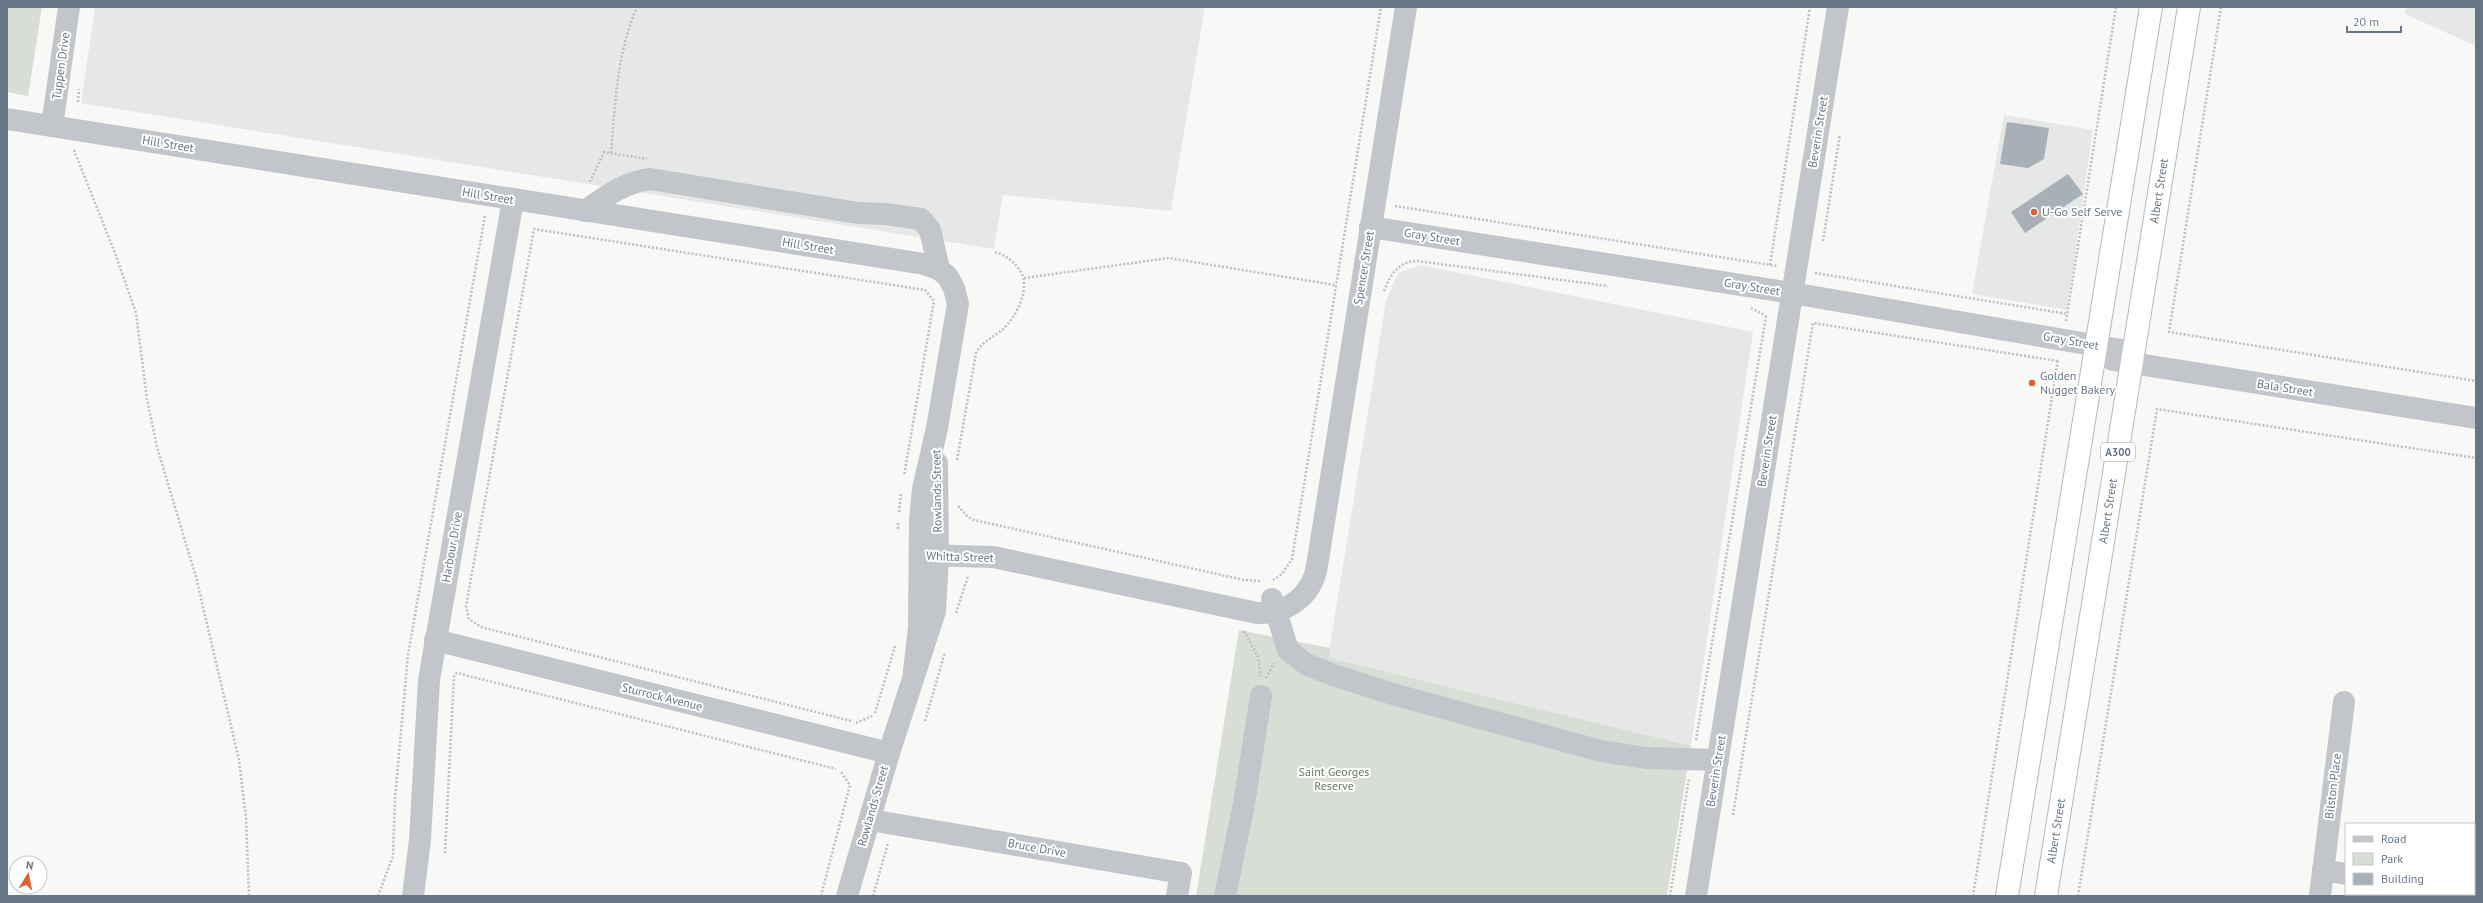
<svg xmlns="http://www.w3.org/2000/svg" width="2483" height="903" font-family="'PT Sans',sans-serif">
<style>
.built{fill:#e6e7e7}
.green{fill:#d8ddd5}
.building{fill:#a8b0b7}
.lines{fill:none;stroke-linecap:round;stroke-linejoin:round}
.highway-casing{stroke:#b5b8bc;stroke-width:24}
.path{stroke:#bcbec1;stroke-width:2.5;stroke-dasharray:2 2;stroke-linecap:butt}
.minor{stroke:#c2c5c9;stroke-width:22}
.highway{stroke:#fff;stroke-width:22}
.poi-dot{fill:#de5f30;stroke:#fff;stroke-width:1.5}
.labels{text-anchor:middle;stroke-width:4;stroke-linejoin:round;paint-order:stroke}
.shield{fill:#fff;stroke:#95a0aa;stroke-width:1}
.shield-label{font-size:11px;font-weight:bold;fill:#687786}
.street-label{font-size:12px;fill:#687786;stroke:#fff}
.poi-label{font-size:12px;fill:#687786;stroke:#fff;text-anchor:start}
.park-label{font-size:12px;fill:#667863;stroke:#fff}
</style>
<rect width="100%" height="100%" fill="#f8f8f6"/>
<!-- built -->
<g class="built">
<polygon points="95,7 1205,7 1171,211 1003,195 994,249 81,103"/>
<polygon points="2406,7 2476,7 2476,46 2405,14"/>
<polygon points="2004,115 2093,130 2067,310 1972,294"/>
<polygon points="1420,265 1753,332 1691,746 1422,684 1328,658 1386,301 1398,273"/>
</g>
<!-- green -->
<g class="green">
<polygon points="7,7 42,7 28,96 7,92"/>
<polygon points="1239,630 1330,648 1329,658 1691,746 1667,896 1196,896"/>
</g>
<!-- building -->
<g class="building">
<polygon points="2007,122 2049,128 2044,159 2028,168 2000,164"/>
<polygon points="2068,174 2083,194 2025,233 2011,212"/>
</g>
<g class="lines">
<defs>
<g id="highway">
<polyline points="2007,896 2151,7"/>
<polyline points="2046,896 2189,7"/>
</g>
</defs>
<!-- highway casing -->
<use href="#highway" class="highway-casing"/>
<!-- path -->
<g class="path">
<polyline points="2221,7 2169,332 2476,381"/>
<polyline points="78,102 79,89"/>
<polyline points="74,150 115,253 136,313 147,399 157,447 196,577 239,760 246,818 249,896"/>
<path d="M611,153C615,105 617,52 637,7"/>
<polyline points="590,182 604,152 647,159"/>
<polyline points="1395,206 1777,266"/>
<polyline points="1823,241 1840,134"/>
<polyline points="1770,265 1810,7"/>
<polyline points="1815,273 2068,314"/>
<polyline points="1024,278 1169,258 1335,285"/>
<path d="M1384,291C1390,275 1399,261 1417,261L1608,286"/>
<polyline points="1751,308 1766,316"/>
<polyline points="2066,321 2116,7"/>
<path d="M957,460L976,353C982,341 995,337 1004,328C1017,316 1032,285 1019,269C1013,261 1004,254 994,252"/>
<polyline points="958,506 968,517 974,520 1244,580 1262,581"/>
<polyline points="899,512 901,493"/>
<polyline points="898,529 898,521"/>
<polyline points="1273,580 1282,574 1292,559 1381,7"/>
<polyline points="956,613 968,576"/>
<polyline points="1244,631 1258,657 1261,676"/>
<polyline points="1266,678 1274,663"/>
<polyline points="875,713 895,646"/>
<polyline points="851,721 481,627 469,619 466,606 534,229 925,290 934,301 904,476"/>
<polyline points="925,721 945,652"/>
<polyline points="856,723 872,716"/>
<polyline points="1696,740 1766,316"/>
<polyline points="1733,815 1813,323 2058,361"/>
<polyline points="445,853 454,675 457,673 836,769"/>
<polyline points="378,896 393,856 395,798 408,655 485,215"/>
<polyline points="821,896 850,785 841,772"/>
<polyline points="873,896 888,843"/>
<polyline points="1670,896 1689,778"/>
<polyline points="1973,896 2058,359"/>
<polyline points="2078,896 2157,409 2476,458"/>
</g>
<!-- minor -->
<g class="minor">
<polyline points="7,119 924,264 939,269 948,277 954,288 958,304 937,428 923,489 920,521 919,628 914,671"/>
<polyline points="52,126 69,7"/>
<path d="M585,211C605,197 625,182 650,179L858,213L885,214L921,219L930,230L939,269"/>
<polyline points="1370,227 1792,293 2133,352"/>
<polyline points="2113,360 2476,418"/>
<path d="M920,555L993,557L1257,613C1287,614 1312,596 1317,566L1406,7"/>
<polyline points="1272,599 1288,650 1306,664 1333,675 1396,695 1601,751 1646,758 1718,760"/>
<polyline points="435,640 889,753"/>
<polyline points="870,820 1181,873 1177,896"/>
<polyline points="2323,870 2346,874"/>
<polyline points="2468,894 2476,895"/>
<polyline points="413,896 420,840 429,680 513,200"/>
<polyline points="847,896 889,753 935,611 938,557 937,463"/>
<polyline points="1225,896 1244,804 1261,696"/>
<polyline points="1696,896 1838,7"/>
<polyline points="2320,896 2344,702"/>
</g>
<!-- highway -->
<use href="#highway" class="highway"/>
</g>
<!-- markers -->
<g class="poi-dot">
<circle cx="2034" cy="212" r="4"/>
<circle cx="2032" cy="383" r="4"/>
</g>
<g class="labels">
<!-- shield labels -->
<rect class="shield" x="2101" y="443" width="34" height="18" rx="3"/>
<g class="shield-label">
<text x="2118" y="456">A300</text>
</g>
<!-- street labels -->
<g class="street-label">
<text transform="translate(61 66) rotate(-82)" y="4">Tuppen Drive</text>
<text transform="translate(1818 132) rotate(-81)" y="4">Beverin Street</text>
<text transform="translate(168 144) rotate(9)" y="4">Hill Street</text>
<text transform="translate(2159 191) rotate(-81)" y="4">Albert Street</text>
<text transform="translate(488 196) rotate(9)" y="4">Hill Street</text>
<text transform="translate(1432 237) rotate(9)" y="4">Gray Street</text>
<text transform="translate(808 246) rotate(9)" y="4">Hill Street</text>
<text transform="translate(1364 268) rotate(-81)" y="4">Spencer Street</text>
<text transform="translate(1752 287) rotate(9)" y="4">Gray Street</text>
<text transform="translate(2071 341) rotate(10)" y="4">Gray Street</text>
<text transform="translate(2285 388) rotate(9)" y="4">Bala Street</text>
<text transform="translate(1767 451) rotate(-81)" y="4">Beverin Street</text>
<text transform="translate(937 491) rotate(-91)" y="4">Rowlands Street</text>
<text transform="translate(2108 511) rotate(-81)" y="4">Albert Street</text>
<text transform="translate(452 547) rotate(-80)" y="4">Harbour Drive</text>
<text transform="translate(960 557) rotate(2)" y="4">Whitta Street</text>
<text transform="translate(662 697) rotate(14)" y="4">Sturrock Avenue</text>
<text transform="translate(1716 771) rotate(-81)" y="4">Beverin Street</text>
<text transform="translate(2333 786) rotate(-83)" y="4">Bilston Place</text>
<text transform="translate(873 806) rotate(-74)" y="4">Rowlands Street</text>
<text transform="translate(2056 831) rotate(-81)" y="4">Albert Street</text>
<text transform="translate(1037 848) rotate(10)" y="4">Bruce Drive</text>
</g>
<!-- poi labels -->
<g class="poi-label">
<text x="2042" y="216">U-Go Self Serve</text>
<text x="2040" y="380">Golden<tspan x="2040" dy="14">Nugget Bakery</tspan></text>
</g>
<!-- park labels -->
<g class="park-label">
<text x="1334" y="776">Saint Georges<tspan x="1334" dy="14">Reserve</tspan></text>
</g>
</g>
<!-- border -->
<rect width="2483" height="903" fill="none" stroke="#687786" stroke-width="16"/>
<!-- legend -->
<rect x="2345" y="823" width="130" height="72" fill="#ffffff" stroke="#c3c9cf"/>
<rect x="2353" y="836" width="20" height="6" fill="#c2c5c9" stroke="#c3c9cf"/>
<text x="2381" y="843" font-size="12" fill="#687786">Road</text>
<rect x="2353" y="853" width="20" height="12" fill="#d8ddd5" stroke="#c3c9cf"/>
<text x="2381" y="863" font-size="12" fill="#687786">Park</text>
<rect x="2353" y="873" width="20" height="12" fill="#a8b0b7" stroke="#c3c9cf"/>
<text x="2381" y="883" font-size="12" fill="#687786">Building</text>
<!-- north arrow -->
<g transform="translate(28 875) rotate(10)"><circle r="19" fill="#ffffff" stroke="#c3c9cf"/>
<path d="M0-3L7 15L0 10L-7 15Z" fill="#de5f30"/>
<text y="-6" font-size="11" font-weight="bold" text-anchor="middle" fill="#687786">N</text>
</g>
<!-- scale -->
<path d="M2347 26v6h54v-6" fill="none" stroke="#687786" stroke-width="2"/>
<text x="2353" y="26" font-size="12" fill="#687786" stroke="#ffffff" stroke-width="3" paint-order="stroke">20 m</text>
</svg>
